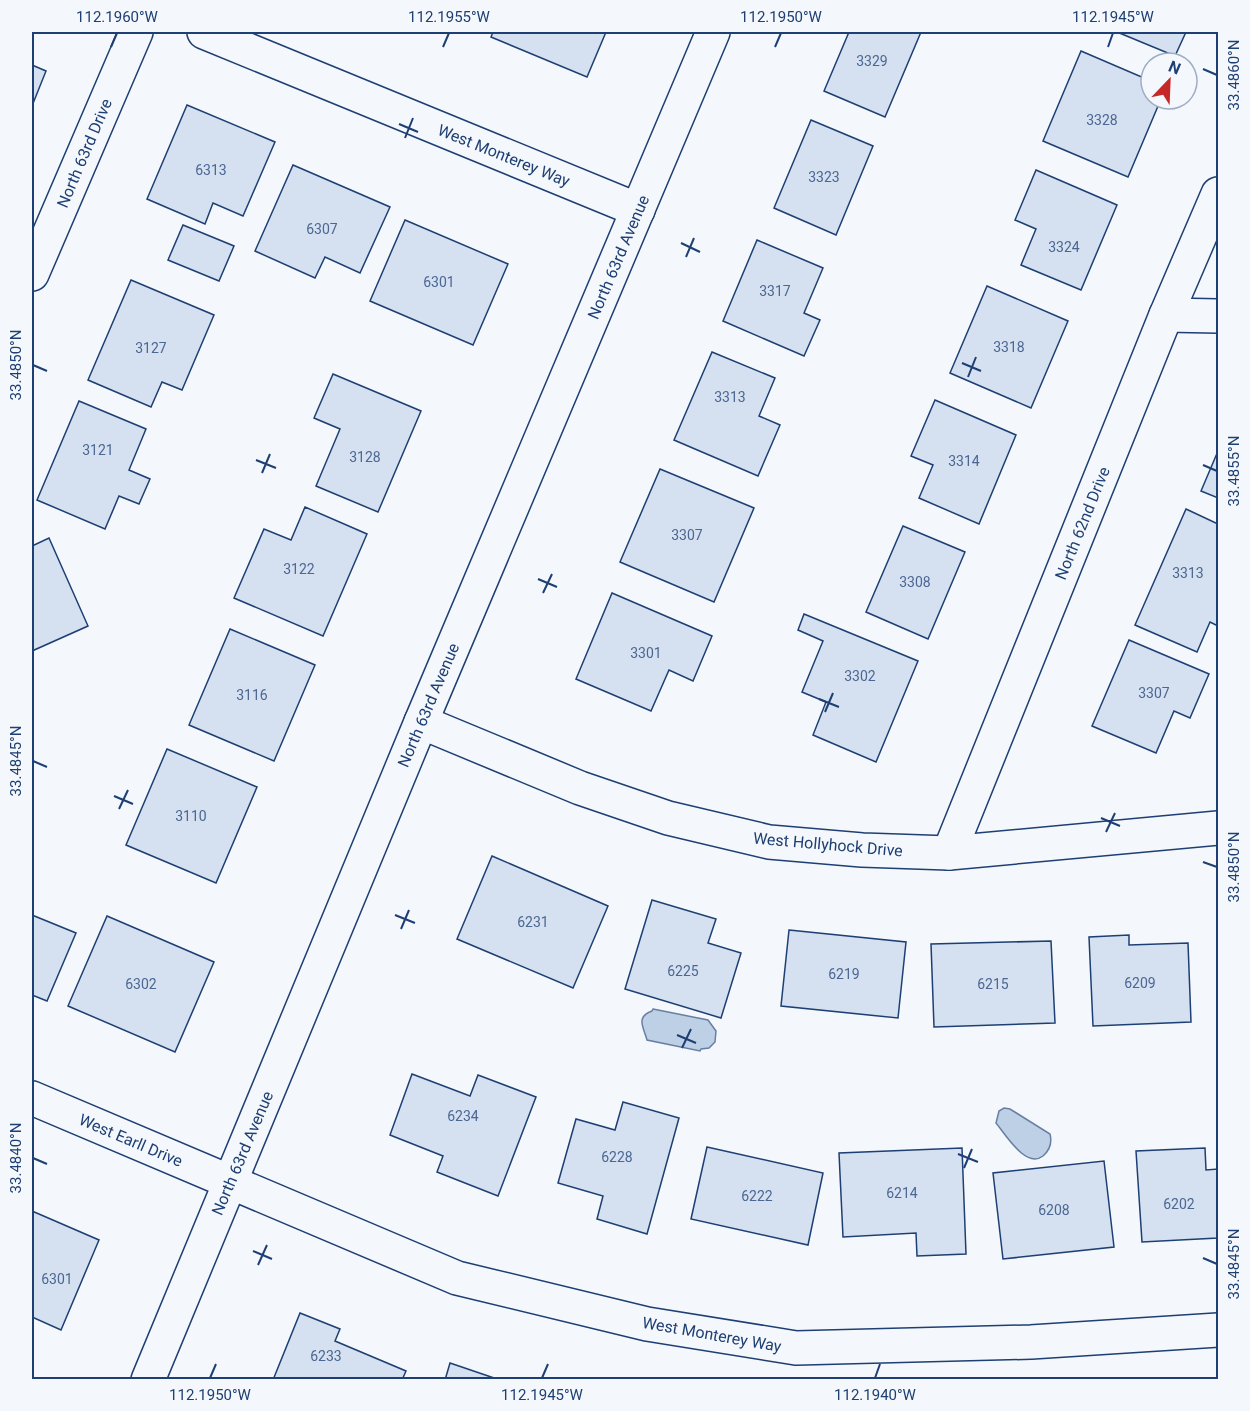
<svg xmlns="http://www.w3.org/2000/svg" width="1250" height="1411" font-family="Roboto,sans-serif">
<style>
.water{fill:#bed0e5;stroke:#687fa3;stroke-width:1.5}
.building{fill:#d5e0f0;stroke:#1d3f73;stroke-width:1.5}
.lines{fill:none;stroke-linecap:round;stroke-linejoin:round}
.minor-casing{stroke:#1d3f73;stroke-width:36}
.minor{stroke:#f4f7fb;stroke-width:33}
.ticks{fill:none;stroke:#1d3f73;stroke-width:2}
.labels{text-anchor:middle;stroke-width:4.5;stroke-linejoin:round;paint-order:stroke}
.number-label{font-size:14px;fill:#4b6792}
.street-label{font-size:16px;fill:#1d3f73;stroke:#f4f7fb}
.neatline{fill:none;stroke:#1d3f73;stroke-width:2}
.ticks-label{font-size:15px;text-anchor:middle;fill:#1d3f73}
</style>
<rect width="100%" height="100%" fill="#f4f7fb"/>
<!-- water -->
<g class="water">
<path d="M653,1009L708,1020L716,1031L715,1042L709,1048L701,1049L700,1051L647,1040C644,1028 635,1017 652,1011Z"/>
<path d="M1004,1108L1010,1109L1050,1134C1052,1142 1050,1150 1043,1156C1026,1169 1006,1135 996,1123L999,1111Z"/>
</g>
<!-- building -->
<g class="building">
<polygon points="493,32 606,32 587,77 491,37"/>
<polygon points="849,32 921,32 885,117 824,91"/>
<polygon points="1117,32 1186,32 1175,56"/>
<polygon points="1081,51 1151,81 1151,99 1161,99 1128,177 1043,141"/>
<polygon points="32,65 46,71 32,106"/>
<polygon points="187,105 275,142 243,216 213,203 205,224 147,199"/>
<polygon points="811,120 873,146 836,235 774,208"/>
<polygon points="293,165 390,207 360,273 325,257 315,278 255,251"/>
<polygon points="1036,170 1117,205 1081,290 1021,265 1036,229 1015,220"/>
<polygon points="405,220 508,264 473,345 370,301"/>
<polygon points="183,225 234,246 219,281 168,260"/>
<polygon points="757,240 823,268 804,313 820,320 804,356 723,321"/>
<polygon points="131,280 214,315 182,390 162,382 151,407 88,380"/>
<polygon points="987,286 1068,321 1031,408 950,373"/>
<polygon points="712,352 775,378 759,416 780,425 758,476 674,440"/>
<polygon points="333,374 421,411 378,512 316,486 340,429 314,418"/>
<polygon points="935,400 1016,435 979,524 919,498 933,465 911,456"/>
<polygon points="79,401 146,429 129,470 150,479 139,504 119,496 105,529 37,500"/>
<polygon points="1218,451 1218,498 1201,491"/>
<polygon points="660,469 754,508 714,602 620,562"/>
<polygon points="305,507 367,534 323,636 234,598 264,529 291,540"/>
<polygon points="1186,509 1218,524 1218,626 1210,622 1197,652 1135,625"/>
<polygon points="903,526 965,552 928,639 866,612"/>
<polygon points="49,538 88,626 32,651 32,546"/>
<polygon points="612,593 712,636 693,681 669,670 651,711 576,679"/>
<polygon points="804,614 918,661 876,762 813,735 826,702 802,692 823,641 798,630"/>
<polygon points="230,629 315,665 274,761 189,725"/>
<polygon points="1129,640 1209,674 1190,718 1174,711 1156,753 1092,726"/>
<polygon points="167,749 257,787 216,883 126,845"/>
<polygon points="492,856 608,906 573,988 457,939"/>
<polygon points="652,900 716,919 708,943 741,953 721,1018 625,989"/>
<polygon points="32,915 76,933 47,1001 32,995"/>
<polygon points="107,916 214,962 175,1052 68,1006"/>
<polygon points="789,930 906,942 898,1018 781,1006"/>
<polygon points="1129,935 1129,945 1188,943 1191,1022 1093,1026 1089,937"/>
<polygon points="1051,941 1055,1023 934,1027 931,944"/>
<polygon points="412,1074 470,1096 478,1075 536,1097 498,1196 437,1172 443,1156 390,1135"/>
<polygon points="623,1102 679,1118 647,1234 597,1219 603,1196 558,1183 576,1119 615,1130"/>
<polygon points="707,1147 823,1173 808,1245 691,1219"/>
<polygon points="962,1148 966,1254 917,1256 916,1233 843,1237 839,1153"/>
<polygon points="1205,1148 1206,1170 1218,1169 1218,1238 1142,1242 1136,1151"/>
<polygon points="1104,1161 1114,1247 1003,1259 993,1173"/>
<polygon points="32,1211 99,1240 61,1330 32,1317"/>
<polygon points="300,1313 340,1329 335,1341 406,1371 402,1380 273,1380"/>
<polygon points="450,1363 500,1380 445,1380"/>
</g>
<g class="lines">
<defs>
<g id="minor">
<polyline points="204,32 638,210"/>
<polyline points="32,274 136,32"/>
<polyline points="1166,315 1218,316"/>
<polyline points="421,722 580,788 668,818 769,842 862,850 949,853 1218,828"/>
<polyline points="949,853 1166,315 1218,194"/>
<polyline points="32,1098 457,1278 647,1324 796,1348 1031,1342 1218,1330"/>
<polyline points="148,1380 421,722 713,32"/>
</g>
</defs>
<!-- minor casing -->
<use href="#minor" class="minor-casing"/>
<!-- minor -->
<use href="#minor" class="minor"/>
</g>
<!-- ticks -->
<path class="ticks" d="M111,47L117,33M443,47L449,33M775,47L781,33M1108,47L1113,33M1203,69L1217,75M399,124L418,132M405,138L413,118M681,243L700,252M686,257L694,238M962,363L981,371M33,365L47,371M968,377L976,357M256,460L276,468M1203,465L1217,471M262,473L270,454M538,579L557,587M543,593L552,574M819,699L839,707M825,712L833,693M33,761L47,767M114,796L133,804M119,809L128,790M1101,818L1120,826M1106,832L1115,813M1203,862L1217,867M395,915L415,923M401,929L409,910M677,1035L696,1043M682,1048L691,1029M958,1154L978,1162M33,1158L47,1164M964,1168L972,1149M253,1251L272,1259M1203,1258L1217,1264M258,1265L267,1245M210,1378L216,1364M542,1378L548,1364M875,1378L880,1364"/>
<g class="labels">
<!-- number labels -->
<g class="number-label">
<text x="872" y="66">3329</text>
<text x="1102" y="125">3328</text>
<text x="211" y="175">6313</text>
<text x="824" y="182">3323</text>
<text x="322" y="234">6307</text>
<text x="1064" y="252">3324</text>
<text x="439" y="287">6301</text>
<text x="775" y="296">3317</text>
<text x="1009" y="352">3318</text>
<text x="151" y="353">3127</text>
<text x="730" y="402">3313</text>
<text x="98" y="455">3121</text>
<text x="365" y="462">3128</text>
<text x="964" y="466">3314</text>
<text x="687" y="540">3307</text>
<text x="299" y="574">3122</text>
<text x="1188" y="578">3313</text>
<text x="915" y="587">3308</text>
<text x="646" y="658">3301</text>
<text x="860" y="681">3302</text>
<text x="1154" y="698">3307</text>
<text x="252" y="700">3116</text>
<text x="191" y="821">3110</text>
<text x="533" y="927">6231</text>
<text x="683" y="976">6225</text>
<text x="844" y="979">6219</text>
<text x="1140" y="988">6209</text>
<text x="141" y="989">6302</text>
<text x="993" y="989">6215</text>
<text x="463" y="1121">6234</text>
<text x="617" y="1162">6228</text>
<text x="902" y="1198">6214</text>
<text x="757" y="1201">6222</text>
<text x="1179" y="1209">6202</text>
<text x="1054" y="1215">6208</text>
<text x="57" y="1284">6301</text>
<text x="326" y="1361">6233</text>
</g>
<!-- street labels -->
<g class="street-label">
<text transform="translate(84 153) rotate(-67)" y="6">North 63rd Drive</text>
<text transform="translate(504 155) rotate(22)" y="6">West Monterey Way</text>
<text transform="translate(618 257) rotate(-67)" y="6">North 63rd Avenue</text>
<text transform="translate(1082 523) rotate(-68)" y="6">North 62nd Drive</text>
<text transform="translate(428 705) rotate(-67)" y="6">North 63rd Avenue</text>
<text transform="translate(828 844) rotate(5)" y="6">West Hollyhock Drive</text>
<text transform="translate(131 1140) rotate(23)" y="6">West Earll Drive</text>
<text transform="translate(242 1153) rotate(-67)" y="6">North 63rd Avenue</text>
<text transform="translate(712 1334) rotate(10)" y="6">West Monterey Way</text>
</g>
</g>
<!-- border -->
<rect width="1250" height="1411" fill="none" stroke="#f4f7fb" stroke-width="66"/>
<!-- north arrow -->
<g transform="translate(1169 81) rotate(23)"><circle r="28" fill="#f4f7fb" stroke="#9eadc5" stroke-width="1.5"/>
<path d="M0-4.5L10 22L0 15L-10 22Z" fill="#c62828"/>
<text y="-9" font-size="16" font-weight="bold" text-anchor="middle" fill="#1d3f73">N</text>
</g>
<rect x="33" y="33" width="1184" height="1345" class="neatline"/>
<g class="ticks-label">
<text x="117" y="22">112.1960°W</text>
<text x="449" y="22">112.1955°W</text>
<text x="781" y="22">112.1950°W</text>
<text x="1113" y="22">112.1945°W</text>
<text transform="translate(1234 75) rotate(-90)" y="5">33.4860°N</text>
<text transform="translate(16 365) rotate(-90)" y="5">33.4850°N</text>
<text transform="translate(1234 471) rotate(-90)" y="5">33.4855°N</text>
<text transform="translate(16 761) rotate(-90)" y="5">33.4845°N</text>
<text transform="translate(1234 867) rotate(-90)" y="5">33.4850°N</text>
<text transform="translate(16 1158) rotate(-90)" y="5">33.4840°N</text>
<text transform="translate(1234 1264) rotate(-90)" y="5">33.4845°N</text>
<text x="210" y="1400">112.1950°W</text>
<text x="542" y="1400">112.1945°W</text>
<text x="875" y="1400">112.1940°W</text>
</g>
</svg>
